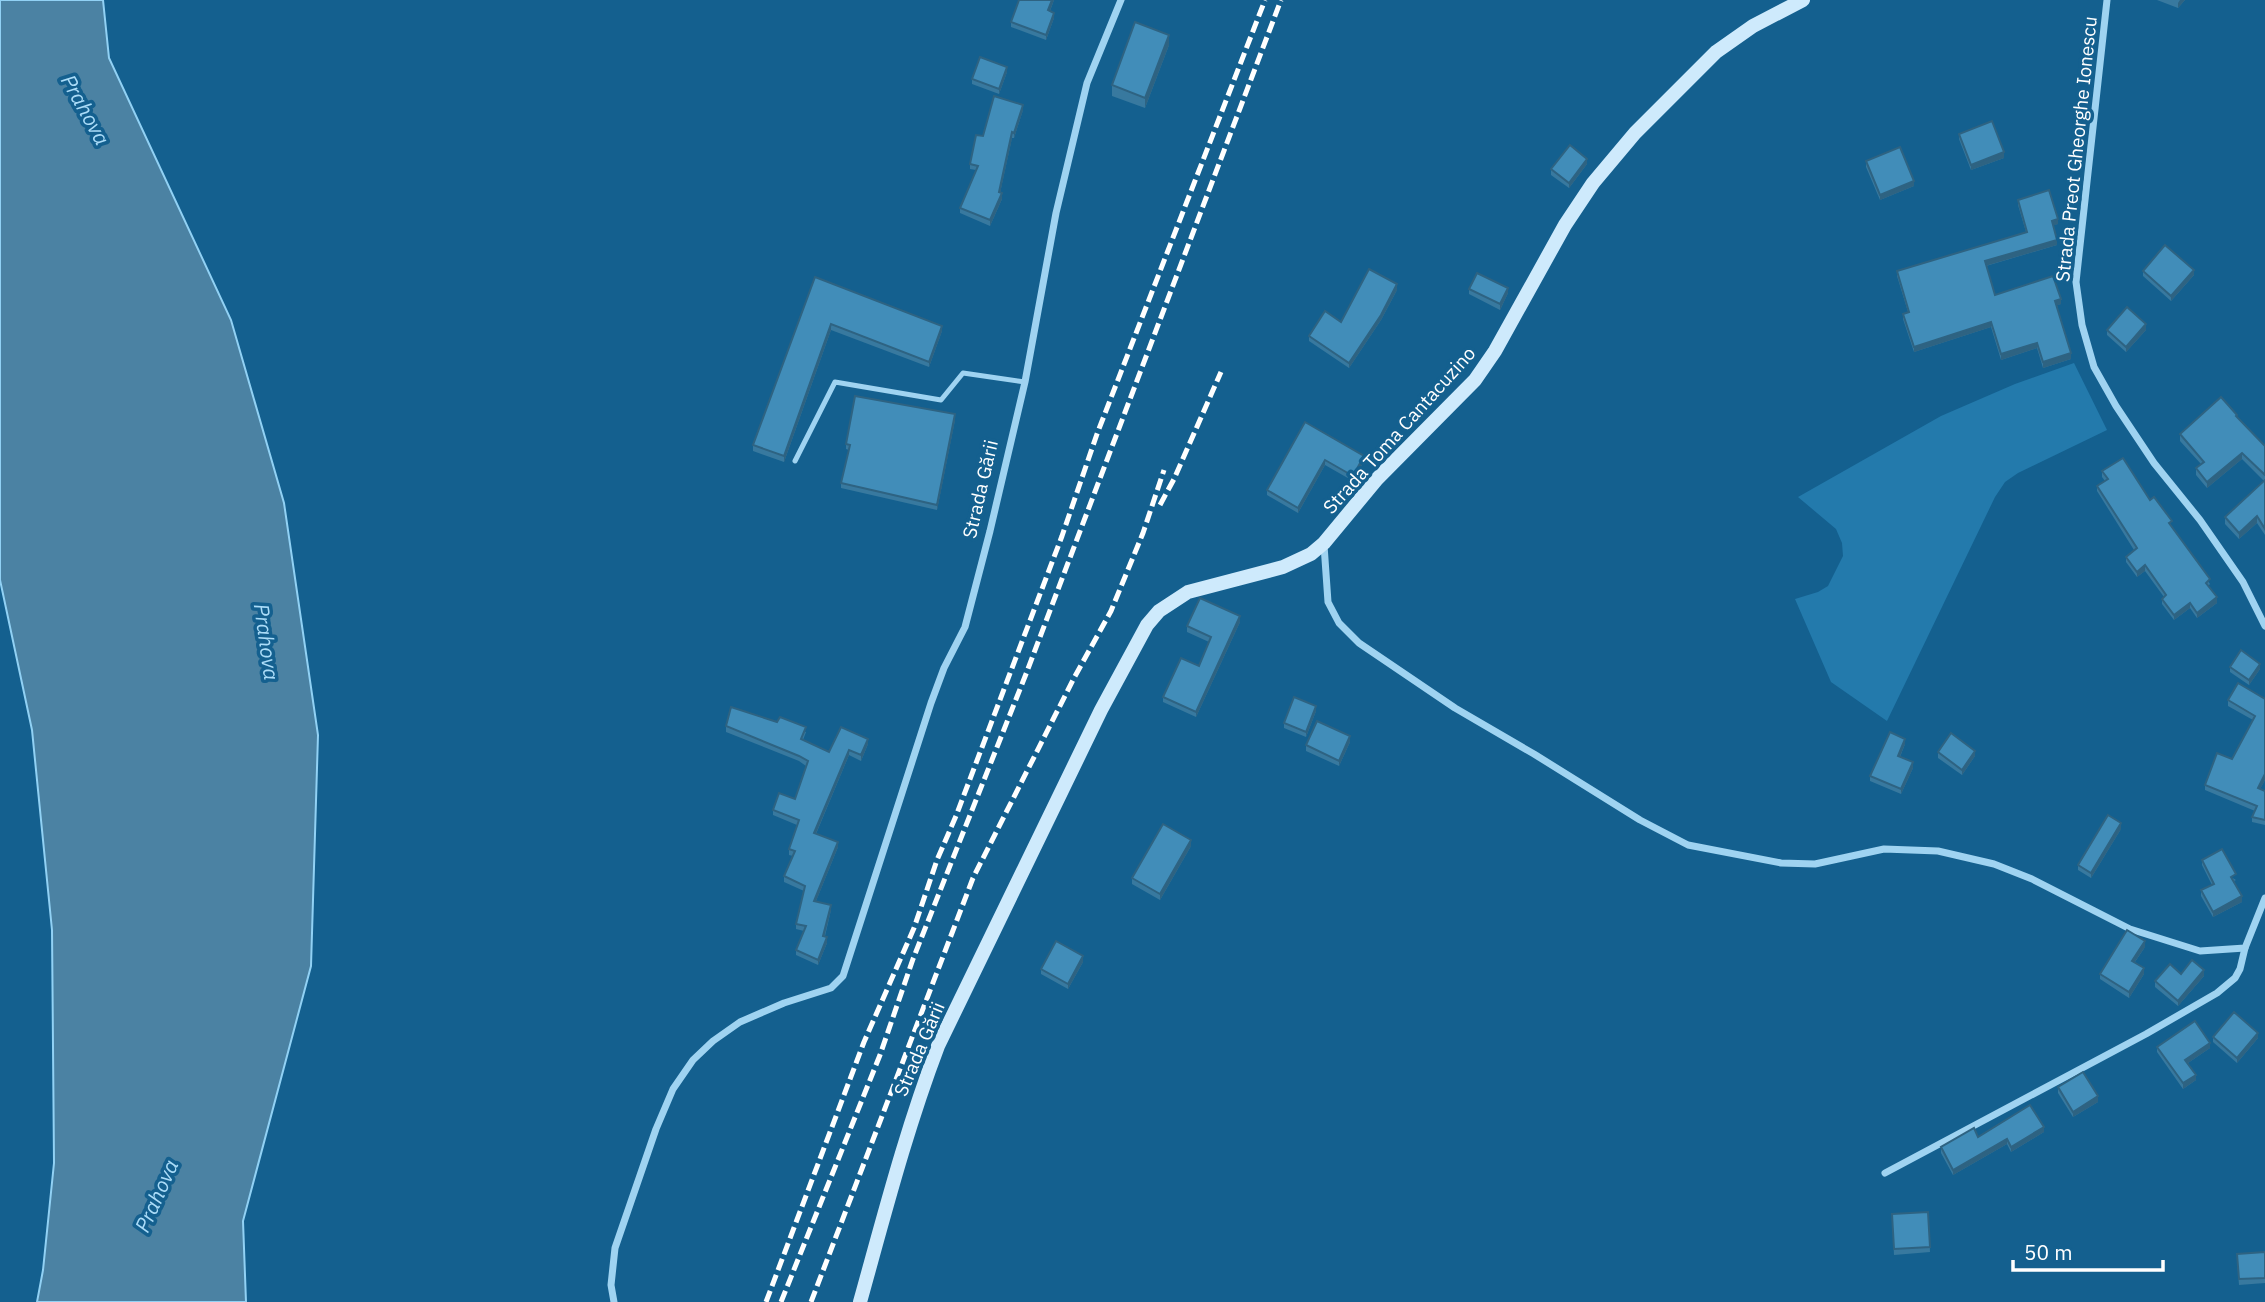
<svg xmlns="http://www.w3.org/2000/svg" width="2265" height="1302" font-family="'IBM Plex Sans',sans-serif">
<style>
.green{fill:#237aac}
.water{fill:#4b82a3;stroke:#91d1f4;stroke-width:2}
.lines{fill:none;stroke-linecap:round;stroke-linejoin:round}
.lane{stroke:#9fd3f1;stroke-width:5}
.street{stroke:#9fd3f1;stroke-width:7}
.secondary{stroke:#ceeafc;stroke-width:14}
.rail{stroke:#fff;stroke-width:5;stroke-dasharray:12 5;stroke-linecap:butt}
.wall{fill:#38799f}
.shaded-wall{fill:#2e6382}
.building{fill:#418db9;stroke:#2e6382;stroke-width:2}
.labels{text-anchor:middle;stroke-width:7;stroke-linejoin:round;paint-order:stroke}
.street-label{font-size:19px;fill:#fff;stroke:#14608f}
.water-label{font-size:21px;font-style:italic;fill:#abdcf8;stroke:#14608f}
</style>
<rect width="100%" height="100%" fill="#14608f"/>
<!-- green -->
<polygon class="green" points="2074,363 2107,430 2018,473 2005,482 1995,497 1887,721 1831,682 1795,599 1818,592 1828,586 1843,556 1842,543 1836,529 1798,497 1941,416 2015,384"/>
<!-- water -->
<polygon class="water" points="0,0 103,0 109,58 231,320 284,503 318,735 311,966 243,1221 246,1302 37,1302 43,1270 54,1163 52,930 32,730 0,580"/>
<g class="lines">
<!-- lane -->
<polyline class="lane" points="795,461 835,382 941,400 963,373 1025,382"/>
<!-- street -->
<g class="street">
<polyline points="2107,0 2076,282 2082,325 2094,367 2116,406 2154,463 2200,520 2243,582 2265,626"/>
<polyline points="1324,545 1328,602 1339,623 1359,643 1455,708 1534,754 1640,820 1688,845 1781,863 1815,864 1884,849 1938,851 1994,864 2032,879 2130,929 2200,951 2245,948 2265,898"/>
<polyline points="1885,1173 2146,1034 2217,993 2235,978 2240,969 2245,948"/>
<polyline points="614,1302 611,1285 615,1248 656,1129 673,1089 693,1060 713,1041 740,1022 784,1003 831,988 843,976 931,703 944,668 965,627 990,531 1025,382 1056,213 1087,83 1121,0"/>
</g>
<!-- secondary -->
<path class="secondary" d="M860,1302C884,1216 906,1130 938,1046L1101,710L1147,625L1159,611L1188,592L1283,567L1311,554L1324,543L1377,479L1475,380L1495,351L1565,225L1593,183L1635,133L1716,52L1753,26L1803,0"/>
<!-- rail -->
<g class="rail">
<polyline points="1160,505 1174,479 1221,372"/>
<polyline points="766,1302 864,1042 914,928 937,860 956,816 1062,536 1097,434 1265,0"/>
<polyline points="781,1302 880,1055 913,959 1026,674 1281,0"/>
<polyline points="811,1302 973,878 1074,678 1111,611 1143,533 1164,470"/>
</g>
</g>
<!-- wall -->
<g class="wall">
<polygon points="1019,0 1054,0 1050,11 1054,18 1046,40 1011,27 1011,22"/>
<polygon points="2157,0 2185,0 2178,8"/>
<polygon points="1169,45 1145,108 1112,96 1112,85"/>
<polygon points="1007,72 999,94 972,84 972,79"/>
<polygon points="1023,110 1014,138 1012,138 1000,193 1002,199 990,226 960,213 960,208 976,170 970,169 970,164 983,136"/>
<polygon points="1959,134 2004,158 1971,170 1959,139"/>
<polygon points="1866,161 1914,186 1880,200 1866,167"/>
<polygon points="1587,164 1569,188 1551,175 1551,169"/>
<polygon points="2018,200 2058,224 2053,225 2057,245 1986,266 1995,295 2061,304 2057,305 2071,359 2043,368 2037,348 2001,360 1991,327 1914,352 1903,319 1903,314 1908,312 1897,276 1897,271 2026,232 2018,205"/>
<polygon points="2143,271 2194,275 2171,301 2143,276"/>
<polygon points="815,277 942,331 929,367 831,330 784,462 753,451 753,445"/>
<polygon points="1469,289 1508,293 1500,310 1469,294"/>
<polygon points="1397,290 1381,320 1349,368 1309,341 1309,336 1341,322"/>
<polygon points="2107,330 2146,330 2126,352 2107,335"/>
<polygon points="2237,418 2265,446 2265,535 2257,523 2239,539 2225,524 2225,517 2264,481 2242,459 2207,488 2196,475 2196,468 2201,464 2180,441 2180,434"/>
<polygon points="955,420 937,510 841,488 841,483 849,450 846,449 846,444"/>
<polygon points="1305,422 1364,461 1353,481 1325,465 1298,513 1267,495 1267,490"/>
<polygon points="2102,471 2150,500 2171,527 2210,584 2208,586 2217,603 2197,618 2190,608 2174,620 2162,604 2162,599 2164,597 2145,571 2137,577 2126,562 2126,557 2134,550 2097,491 2097,486 2105,481 2102,477"/>
<polygon points="1240,622 1196,717 1163,702 1163,697 1199,666 1209,642 1187,632 1187,626"/>
<polygon points="2230,667 2260,669 2249,685 2230,672"/>
<polygon points="2265,699 2265,780 2260,789 2265,791 2265,825 2252,822 2252,817 2255,811 2205,790 2205,785 2232,759 2253,720 2228,706 2228,700"/>
<polygon points="1316,711 1306,737 1284,728 1284,723"/>
<polygon points="777,722 806,732 803,740 829,752 868,744 861,761 849,755 816,834 838,847 816,901 831,910 825,936 827,943 818,965 796,955 796,950 804,931 796,929 796,924 804,891 784,882 784,876 793,856 789,855 789,849 797,825 773,815 773,810 795,799 806,766 799,761 726,732 726,726"/>
<polygon points="1350,742 1339,766 1306,751 1306,745"/>
<polygon points="1905,744 1900,757 1913,768 1901,794 1870,781 1870,776"/>
<polygon points="1938,752 1975,756 1962,775 1938,758"/>
<polygon points="2121,829 2091,878 2078,870 2078,865"/>
<polygon points="1191,846 1160,900 1132,884 1132,878"/>
<polygon points="2202,860 2236,880 2234,881 2242,902 2213,917 2201,896 2201,890 2212,885 2202,865"/>
<polygon points="2145,947 2135,962 2144,974 2129,998 2100,979 2100,974"/>
<polygon points="1083,962 1068,989 1041,974 1041,969"/>
<polygon points="2181,974 2204,976 2178,1006 2155,987 2155,981"/>
<polygon points="2213,1037 2258,1038 2237,1063 2213,1042"/>
<polygon points="2157,1047 2210,1048 2188,1063 2196,1080 2183,1089 2157,1052"/>
<polygon points="2058,1087 2098,1102 2073,1117 2058,1093"/>
<polygon points="2044,1132 2011,1152 2007,1144 1953,1175 1941,1153 1941,1147 1978,1137"/>
<polygon points="1928,1212 1930,1252 1894,1255 1892,1214"/>
<polygon points="2265,1252 2265,1283 2239,1285 2237,1259"/>
</g>
<!-- shaded-wall -->
<g class="shaded-wall">
<polygon points="1052,0 1054,0 1048,16 1048,10"/>
<polygon points="2180,0 2185,0 2178,8 2178,3"/>
<polygon points="1054,13 1054,18 1046,40 1046,35"/>
<polygon points="1169,35 1169,45 1145,108 1145,98"/>
<polygon points="1007,67 1007,72 999,94 999,89"/>
<polygon points="1023,105 1023,110 1014,138 1014,133"/>
<polygon points="1012,132 1012,138 999,198 999,192"/>
<polygon points="2004,152 2004,158 1971,170 1971,165"/>
<polygon points="1587,159 1587,164 1569,188 1569,183"/>
<polygon points="1914,181 1914,186 1880,200 1880,195"/>
<polygon points="1002,193 1002,199 990,226 990,220"/>
<polygon points="2058,219 2058,224 2052,226 2052,221"/>
<polygon points="2057,240 2057,245 1985,266 1985,261"/>
<polygon points="2194,270 2194,275 2171,301 2171,296"/>
<polygon points="1397,284 1397,290 1381,320 1349,368 1349,363"/>
<polygon points="1508,288 1508,293 1500,310 1500,304"/>
<polygon points="2061,299 2061,304 2055,306 2055,301"/>
<polygon points="1991,322 1991,327 1914,352 1914,347"/>
<polygon points="831,324 831,330 784,462 784,456"/>
<polygon points="2146,324 2146,330 2126,352 2126,347"/>
<polygon points="942,326 942,331 929,367 929,362"/>
<polygon points="2037,343 2037,348 2001,360 2001,354"/>
<polygon points="2071,353 2071,359 2043,368 2043,362"/>
<polygon points="955,414 955,420 937,510 937,505"/>
<polygon points="2242,453 2242,459 2207,488 2207,482"/>
<polygon points="1364,456 1364,461 1353,481 1353,476"/>
<polygon points="1325,460 1325,465 1298,513 1298,508"/>
<polygon points="2257,516 2257,523 2239,539 2239,533"/>
<polygon points="2145,565 2145,571 2137,577 2137,572"/>
<polygon points="2217,597 2217,603 2197,618 2197,613"/>
<polygon points="2190,603 2190,608 2174,620 2174,615"/>
<polygon points="1240,616 1240,622 1196,717 1196,712"/>
<polygon points="2260,664 2260,669 2249,685 2249,680"/>
<polygon points="1316,706 1316,711 1306,737 1306,732"/>
<polygon points="1350,736 1350,742 1339,766 1339,761"/>
<polygon points="868,739 868,744 861,761 861,755"/>
<polygon points="1905,739 1905,744 1898,761 1898,756"/>
<polygon points="849,750 849,755 814,838 814,833"/>
<polygon points="1975,751 1975,756 1962,775 1962,770"/>
<polygon points="1913,762 1913,768 1901,794 1901,789"/>
<polygon points="2265,774 2265,780 2258,793 2258,788"/>
<polygon points="2121,823 2121,829 2091,878 2091,873"/>
<polygon points="1191,840 1191,846 1160,900 1160,894"/>
<polygon points="838,842 838,847 814,906 814,901"/>
<polygon points="2242,896 2242,902 2213,917 2213,912"/>
<polygon points="831,905 831,910 823,941 823,936"/>
<polygon points="827,937 827,943 818,965 818,960"/>
<polygon points="2145,941 2145,947 2132,966 2132,961"/>
<polygon points="1083,956 1083,962 1068,989 1068,984"/>
<polygon points="2144,968 2144,974 2129,998 2129,992"/>
<polygon points="2204,970 2204,976 2178,1006 2178,1001"/>
<polygon points="2258,1033 2258,1038 2237,1063 2237,1058"/>
<polygon points="2210,1043 2210,1048 2185,1065 2185,1060"/>
<polygon points="2196,1075 2196,1080 2183,1089 2183,1083"/>
<polygon points="2098,1096 2098,1102 2073,1117 2073,1112"/>
<polygon points="2044,1127 2044,1132 2011,1152 2011,1147"/>
<polygon points="2007,1139 2007,1144 1953,1175 1953,1170"/>
</g>
<!-- building -->
<g class="building">
<polygon points="1019,0 1052,0 1048,10 1054,13 1046,35 1011,22"/>
<polygon points="1135,22 1169,35 1145,98 1112,85"/>
<polygon points="980,57 1007,67 999,89 972,79"/>
<polygon points="994,96 1023,105 1014,133 1012,132 999,192 1002,193 990,220 960,208 978,166 970,164 976,135 983,136"/>
<polygon points="1992,121 2004,152 1971,165 1959,134"/>
<polygon points="1570,145 1587,159 1569,183 1551,169"/>
<polygon points="1900,147 1914,181 1880,195 1866,161"/>
<polygon points="2049,190 2058,219 2052,221 2057,240 1985,261 1995,295 2053,276 2061,299 2055,301 2071,353 2043,362 2037,343 2001,354 1991,322 1914,347 1903,314 1909,312 1897,271 2027,232 2018,200"/>
<polygon points="2165,245 2194,270 2171,296 2143,271"/>
<polygon points="1369,269 1397,284 1381,315 1349,363 1309,336 1325,311 1341,322"/>
<polygon points="1477,273 1508,288 1500,304 1469,289"/>
<polygon points="815,277 942,326 929,362 831,324 784,456 753,445"/>
<polygon points="2127,307 2146,324 2126,347 2107,330"/>
<polygon points="855,396 955,414 937,505 841,483 850,445 846,444"/>
<polygon points="2221,397 2237,415 2236,416 2265,446 2265,475 2242,453 2207,482 2196,468 2204,462 2180,434"/>
<polygon points="1305,422 1364,456 1353,476 1325,460 1298,508 1267,490"/>
<polygon points="2123,458 2150,500 2154,497 2172,521 2169,523 2210,579 2206,583 2217,597 2197,613 2190,603 2174,615 2162,599 2166,595 2145,565 2137,572 2126,557 2137,548 2097,486 2108,479 2102,471"/>
<polygon points="2265,480 2265,529 2257,516 2239,533 2225,517"/>
<polygon points="1200,598 1240,616 1196,712 1163,697 1181,658 1199,666 1211,637 1187,626"/>
<polygon points="2241,650 2260,664 2249,680 2230,667"/>
<polygon points="2238,683 2265,699 2265,774 2258,788 2265,791 2265,820 2252,817 2257,806 2205,785 2217,753 2232,759 2255,716 2228,700"/>
<polygon points="1294,697 1316,706 1306,732 1284,723"/>
<polygon points="731,707 777,722 780,717 806,727 801,739 829,752 841,727 868,739 861,755 849,750 814,833 838,842 814,901 831,905 823,936 827,937 818,960 796,950 806,926 796,924 805,886 784,876 795,851 789,849 799,820 773,810 779,793 795,799 808,761 799,756 726,726"/>
<polygon points="1317,721 1350,736 1339,761 1306,745"/>
<polygon points="1890,732 1905,739 1898,756 1913,762 1901,789 1870,776"/>
<polygon points="1951,733 1975,751 1962,770 1938,752"/>
<polygon points="2108,815 2121,823 2091,873 2078,865"/>
<polygon points="1163,824 1191,840 1160,894 1132,878"/>
<polygon points="2222,849 2236,874 2231,877 2242,896 2213,912 2201,890 2214,884 2202,860"/>
<polygon points="2127,930 2145,941 2132,961 2144,968 2129,992 2100,974"/>
<polygon points="1056,941 1083,956 1068,984 1041,969"/>
<polygon points="2192,960 2204,970 2178,1001 2155,981 2170,964 2181,974"/>
<polygon points="2234,1012 2258,1033 2237,1058 2213,1037"/>
<polygon points="2195,1021 2210,1043 2185,1060 2196,1075 2183,1083 2157,1047"/>
<polygon points="2083,1072 2098,1096 2073,1112 2058,1087"/>
<polygon points="2030,1105 2044,1127 2011,1147 2007,1139 1953,1170 1941,1147 1974,1128 1978,1137"/>
<polygon points="1928,1212 1930,1247 1894,1249 1892,1214"/>
<polygon points="2265,1252 2265,1278 2239,1279 2237,1254"/>
</g>
<g class="labels">
<!-- street labels -->
<g class="street-label">
<text transform="translate(2076 149) rotate(-84)" y="7">Strada Preot Gheorghe Ionescu</text>
<text transform="translate(1399 430) rotate(-48)" y="7">Strada Toma Cantacuzino</text>
<text transform="translate(980 489) rotate(-77)" y="7">Strada Gării</text>
<text transform="translate(919 1049) rotate(-67)" y="7">Strada Gării</text>
</g>
<!-- water labels -->
<g class="water-label">
<text transform="translate(85 110) rotate(61)" y="7">Prahova</text>
<text transform="translate(266 642) rotate(82)" y="7">Prahova</text>
<text transform="translate(157 1196) rotate(-66)" y="7">Prahova</text>
</g>
</g>
<!-- scale -->
<path d="M2013 1260v10h150v-10" fill="none" stroke="#ffffff" stroke-width="3.5"/>
<text x="2024" y="1260" font-size="21" fill="#ffffff" stroke="#14608f" stroke-width="5" paint-order="stroke">50 m</text>
</svg>
